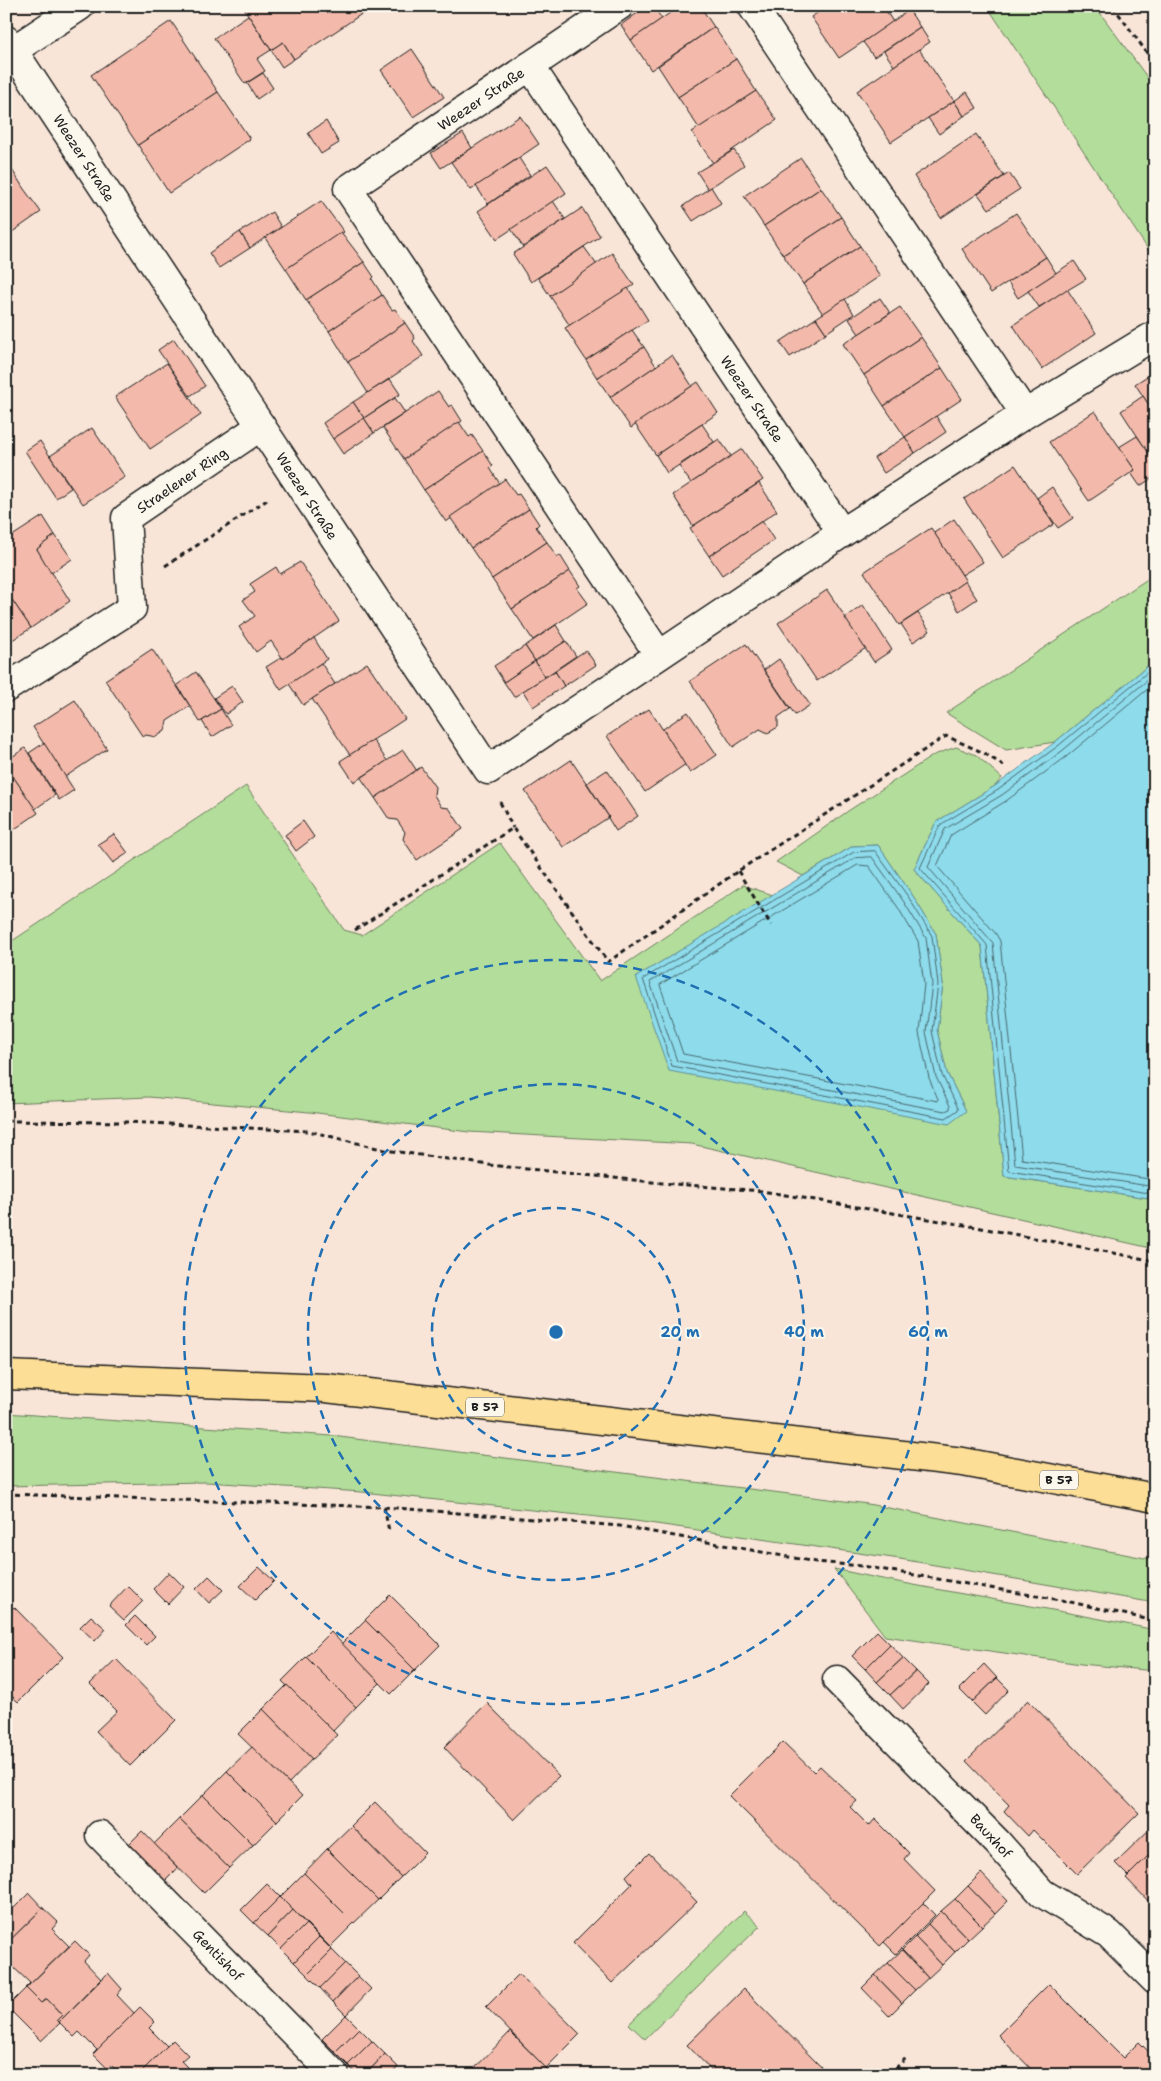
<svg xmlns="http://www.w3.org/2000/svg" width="1161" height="2081" font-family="'Shantell Sans',sans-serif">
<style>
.green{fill:#b3dd9a;stroke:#687c5b}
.water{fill:#8ddbeb;stroke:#608f98}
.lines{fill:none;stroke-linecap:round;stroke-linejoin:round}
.shore{stroke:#49686f;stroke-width:1}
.building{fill:#f3baab;stroke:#1c1c1c}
.street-casing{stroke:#1c1c1c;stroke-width:31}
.primary-casing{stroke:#1c1c1c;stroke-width:31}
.path{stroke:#1c1c1c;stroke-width:3;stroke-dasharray:5 4;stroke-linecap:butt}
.street{stroke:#fbf7ec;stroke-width:28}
.primary{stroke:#fdde96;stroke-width:28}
.ring{fill:none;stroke:#1f6fb2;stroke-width:2.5;stroke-dasharray:9 6}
.labels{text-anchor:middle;stroke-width:4;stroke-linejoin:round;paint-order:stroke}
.shield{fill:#fbf7ec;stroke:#5f5e5a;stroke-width:1}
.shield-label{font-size:12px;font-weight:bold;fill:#1c1c1c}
.street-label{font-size:14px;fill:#1c1c1c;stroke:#fbf7ec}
.centre{fill:#1f6fb2;stroke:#fbf7ec;stroke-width:2.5}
.ring-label{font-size:15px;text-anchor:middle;font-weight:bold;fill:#1f6fb2;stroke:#fbf7ec;stroke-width:4;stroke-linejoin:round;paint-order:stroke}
</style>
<rect width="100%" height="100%" fill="#f9e5d8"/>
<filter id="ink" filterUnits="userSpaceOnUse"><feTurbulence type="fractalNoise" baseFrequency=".02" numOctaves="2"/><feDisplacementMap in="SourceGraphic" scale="10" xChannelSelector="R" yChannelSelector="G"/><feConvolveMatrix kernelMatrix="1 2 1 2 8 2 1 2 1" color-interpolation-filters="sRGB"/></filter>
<g filter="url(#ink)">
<!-- green -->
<g class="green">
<polygon points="987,6 1095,6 1155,88 1155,260"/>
<polygon points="1155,574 1155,660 1055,742 1006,750 946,713"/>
<polygon points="956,747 976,755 1002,778 995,786 936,822 914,869 982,946 1004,1176 1155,1199 1155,1249 692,1144 469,1132 309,1112 149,1097 6,1103 6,945 246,786 344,930 362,935 500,843 600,981 743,885 773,895 636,977 966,1111 947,1073 937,1030 943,984 936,934 913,896 878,845 853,846 803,876 776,862 848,811 934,755"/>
<polygon points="6,1413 332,1436 868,1504 1155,1560 1155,1603 900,1559 635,1521 362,1492 206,1482 6,1486"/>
<path d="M834,1569C940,1592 1048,1607 1155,1630V1671L1081,1664L885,1636Z"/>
<polygon points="744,1911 760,1926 645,2039 629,2024"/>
</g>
<!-- water -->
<g class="water">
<polygon points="1155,660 1155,1199 1004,1176 982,946 914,869 936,822 995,786 1055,742"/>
<polygon points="878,845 913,896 936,934 943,984 937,1030 947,1073 966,1111 949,1124 669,1071 636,977 853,846"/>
</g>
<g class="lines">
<!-- shore -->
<g class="shore">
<polyline points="1155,666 1058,746 998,790 940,825 920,868 987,945 1009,1171 1155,1194"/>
<polyline points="1155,674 1062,751 1002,795 945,829 928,867 993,943 1015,1165 1155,1187"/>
<polyline points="1155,683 1066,757 1006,801 951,835 937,866 996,934 1000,941 1022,1159 1155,1180"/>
<polygon points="875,851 909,898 932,936 938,984 932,1031 942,1075 958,1108 958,1110 946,1118 672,1066 643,979 854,852"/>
<polygon points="872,857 904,902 926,938 932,984 926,1032 936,1077 950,1106 950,1109 945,1111 677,1061 650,982 855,858"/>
<polygon points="858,865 869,866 897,906 918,941 924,984 919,1033 929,1078 938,1099 938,1101 683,1054 660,985"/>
</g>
</g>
<!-- building -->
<g class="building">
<polygon points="250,6 363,6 366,11 294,59 283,42 271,50 245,10"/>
<polygon points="647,6 653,6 662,19 631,40 621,25"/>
<polygon points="680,6 700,6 714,27 651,70 631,40"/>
<polygon points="828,6 883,6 893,22 839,58 811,17"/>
<polygon points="909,10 920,27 874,57 863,42"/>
<polygon points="248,15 271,50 257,59 265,71 245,84 214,38"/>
<polygon points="171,21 218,92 138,145 91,75"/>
<polygon points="714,27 736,59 678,97 658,66"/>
<polygon points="920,27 930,42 894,66 884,51"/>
<polygon points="283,42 294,59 282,67 271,50"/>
<polygon points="412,49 444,97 413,117 381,70"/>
<polygon points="919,49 954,101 891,142 857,91"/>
<polygon points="736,59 756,91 699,128 678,97"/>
<polygon points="263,73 273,88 257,99 247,83"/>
<polygon points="756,91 777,120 713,163 692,132"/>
<polygon points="218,92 250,139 169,193 138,145"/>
<polygon points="967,92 977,108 964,116 954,101"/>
<polygon points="954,101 964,116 939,134 928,118"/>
<polygon points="520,116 539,144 471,190 451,162"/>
<polygon points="326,121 339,143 321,154 308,133"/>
<polygon points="463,133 472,148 441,168 431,153"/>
<polygon points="976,134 1004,176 941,218 914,176"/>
<polygon points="734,150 744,165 708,189 697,172"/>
<polygon points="519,158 530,175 488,204 476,186"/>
<polygon points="801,158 821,188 764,226 744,196"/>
<polygon points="6,160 24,189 41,212 8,235 6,233"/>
<polygon points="547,165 566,193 497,239 478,211"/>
<polygon points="1009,173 1020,189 989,209 978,194"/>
<polygon points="711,187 721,203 693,221 683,206"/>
<polygon points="821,188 841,217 783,255 764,226"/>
<polygon points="321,201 344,232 286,269 265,238"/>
<polygon points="553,201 565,219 523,247 511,229"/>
<polygon points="582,208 600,236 531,282 513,254"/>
<polygon points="272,212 281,227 250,248 240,232"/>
<polygon points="1016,213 1046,257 991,293 962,249"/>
<polygon points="841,217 860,246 803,284 783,255"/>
<polygon points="240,232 250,248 219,268 209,253"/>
<polygon points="341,232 364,262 306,300 286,269"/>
<polygon points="860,246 880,276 823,314 803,284"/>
<polygon points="584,247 597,265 550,296 538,278"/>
<polygon points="612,253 634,285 570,326 550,296"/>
<polygon points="1046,257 1056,273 1018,298 1008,282"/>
<polygon points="1074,261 1086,279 1039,307 1028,291"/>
<polygon points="364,262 374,277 372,279 382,295 329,331 306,300"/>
<polygon points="628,288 648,320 586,360 565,328"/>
<polygon points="1067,289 1096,333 1042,369 1013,325"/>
<polygon points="382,295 392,310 395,309 405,323 348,362 329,331"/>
<polygon points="880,298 890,313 859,334 849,319"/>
<polygon points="845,299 854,314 826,333 816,318"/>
<polygon points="900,307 921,337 864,375 843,344"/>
<polygon points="816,318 826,333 790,357 780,342"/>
<polygon points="405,323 415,338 413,341 423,356 368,393 348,362"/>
<polygon points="632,330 644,347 597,378 586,360"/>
<polygon points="921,337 942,368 884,406 864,375"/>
<polygon points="174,339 205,386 190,396 158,350"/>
<polygon points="644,347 656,366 610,397 597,378"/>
<polygon points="672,355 692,386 631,428 610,397"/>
<polygon points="167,363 201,415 150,449 115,397"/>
<polygon points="942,368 962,399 905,437 884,406"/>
<polygon points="1155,371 1155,414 1135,384"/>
<polygon points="390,379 400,394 364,418 353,402"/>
<polygon points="698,382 718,413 656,455 635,424"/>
<polygon points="438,391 449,407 452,405 462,421 404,459 383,428"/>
<polygon points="1143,396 1155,414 1155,455 1151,457 1121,411"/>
<polygon points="395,398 405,413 374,433 364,418"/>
<polygon points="353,402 364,418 333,439 323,423"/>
<polygon points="1095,411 1135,470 1089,501 1049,442"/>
<polygon points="936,416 946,432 915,453 905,437"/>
<polygon points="364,418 374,433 343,454 333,439"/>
<polygon points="459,422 469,437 472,435 483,451 424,490 404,459"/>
<polygon points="702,424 714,442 667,473 656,455"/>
<polygon points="92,428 125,477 83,504 50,456"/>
<polygon points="1137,436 1155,462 1155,476 1140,486 1131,473 1135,470 1119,447"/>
<polygon points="905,437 915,453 884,473 874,458"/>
<polygon points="719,439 731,456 691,483 679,466"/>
<polygon points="40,441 71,488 56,498 25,451"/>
<polygon points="742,449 763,480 693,526 673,495"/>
<polygon points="483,451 493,466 490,468 500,484 446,522 424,490"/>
<polygon points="1015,465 1054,524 1003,558 964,499"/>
<polygon points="505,479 516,495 519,494 529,509 471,548 450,517"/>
<polygon points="759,483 777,511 709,556 690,528"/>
<polygon points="1052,487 1073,518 1058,528 1037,498"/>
<polygon points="529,509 539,524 536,527 547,542 492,579 471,548"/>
<polygon points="43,516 55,535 37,549 70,601 31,628 6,591 6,540"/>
<polygon points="954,519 983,562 962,575 934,533"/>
<polygon points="762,521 774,540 722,575 709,556"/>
<polygon points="931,528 966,581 899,625 864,572"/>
<polygon points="55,535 72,559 51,573 37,549"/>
<polygon points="547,542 557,557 560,555 570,571 512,609 492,579"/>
<polygon points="300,562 339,621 283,659 271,641 256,652 239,627 255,616 243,600 255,592 250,584 276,567 280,574"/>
<polygon points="570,571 580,586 577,588 588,603 533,640 512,609"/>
<polygon points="965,581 977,599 959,611 948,593"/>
<polygon points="827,590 866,648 817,681 778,623"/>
<polygon points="6,591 31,628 6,644"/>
<polygon points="863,605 892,650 874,662 845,618"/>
<polygon points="918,613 930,631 913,642 901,624"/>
<polygon points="556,625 566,641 535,661 525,646"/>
<polygon points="314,638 327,659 281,690 266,667 282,657 283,659"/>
<polygon points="566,641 576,656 545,677 535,661"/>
<polygon points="746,644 790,709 778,717 778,727 768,733 760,729 733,747 690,681"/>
<polygon points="525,646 535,661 504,682 494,666"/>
<polygon points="152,649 190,706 167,721 165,731 156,737 146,735 143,737 105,680"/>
<polygon points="586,650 596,665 564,686 555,671"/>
<polygon points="779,659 810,705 795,715 764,670"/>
<polygon points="535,661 545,677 514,697 504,682"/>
<polygon points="321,663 335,684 303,705 289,684"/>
<polygon points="367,663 405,719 350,755 312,699"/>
<polygon points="555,671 564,686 533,707 523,691"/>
<polygon points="196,672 221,709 200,722 177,685"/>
<polygon points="232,686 243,702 226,714 214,698"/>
<polygon points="75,700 107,749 65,777 33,727"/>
<polygon points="221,709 231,725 212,737 202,721"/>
<polygon points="649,709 686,764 645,792 607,736"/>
<polygon points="688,712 717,755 690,773 663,729"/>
<polygon points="373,740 387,761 354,782 340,761"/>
<polygon points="44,743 74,790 59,800 29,753"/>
<polygon points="25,748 55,795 35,809 6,766 6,761"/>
<polygon points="403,750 417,771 375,798 361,778"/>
<polygon points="571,760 609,817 563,847 525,791"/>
<polygon points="6,766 38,813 6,835"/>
<polygon points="421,767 435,787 434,795 441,807 449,808 463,829 417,860 403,839 405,832 397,820 389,819 375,798"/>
<polygon points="607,770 638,816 616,831 608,818 609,817 587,783"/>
<polygon points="303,821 314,837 296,851 285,835"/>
<polygon points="114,834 128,853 113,863 98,844"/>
<polygon points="259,1567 274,1581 255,1600 240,1586"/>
<polygon points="169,1572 184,1587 168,1604 153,1589"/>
<polygon points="209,1576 223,1590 209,1603 196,1589"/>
<polygon points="128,1586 143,1601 124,1620 109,1606"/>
<polygon points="390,1595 440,1645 415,1670 365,1620"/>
<polygon points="14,1607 63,1657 18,1702 6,1690 6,1615"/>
<polygon points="91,1616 106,1629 95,1641 80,1627"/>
<polygon points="135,1616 155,1636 146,1645 126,1625"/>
<polygon points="365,1620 415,1670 391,1694 341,1644"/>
<polygon points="877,1631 890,1644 865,1669 852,1656"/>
<polygon points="331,1632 380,1683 356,1707 306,1657"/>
<polygon points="890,1644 903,1658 877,1682 865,1669"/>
<polygon points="306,1657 356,1707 333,1731 282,1681"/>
<polygon points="903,1658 916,1671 890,1695 877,1682"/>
<polygon points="116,1659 176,1720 130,1766 96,1731 117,1711 90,1684"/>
<polygon points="984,1664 997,1678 972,1702 959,1689"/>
<polygon points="916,1671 929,1684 903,1709 890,1695"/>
<polygon points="997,1678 1009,1690 985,1715 972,1702"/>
<polygon points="287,1685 337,1735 312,1759 263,1709"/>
<polygon points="1028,1700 1139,1813 1077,1874 1033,1830 1028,1836 1004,1811 1009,1805 966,1761"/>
<polygon points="487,1703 559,1776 514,1820 444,1747"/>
<polygon points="263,1709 312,1759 289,1783 238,1734"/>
<polygon points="783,1742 814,1772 820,1766 857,1801 850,1807 869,1826 875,1819 909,1853 904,1859 935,1891 880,1946 729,1796"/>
<polygon points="252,1747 302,1796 277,1821 227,1771"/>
<polygon points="227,1771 277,1821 253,1845 203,1795"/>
<polygon points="203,1795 253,1845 229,1868 179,1819"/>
<polygon points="375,1802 425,1853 401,1877 351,1826"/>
<polygon points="179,1819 229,1868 204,1893 154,1844"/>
<polygon points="1155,1824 1155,1849 1128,1876 1115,1863"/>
<polygon points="351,1826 401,1877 378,1900 327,1849"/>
<polygon points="142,1831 178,1868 165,1881 128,1845"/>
<polygon points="327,1849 378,1900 354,1923 304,1873"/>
<polygon points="1155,1849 1155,1908 1126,1878"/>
<polygon points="649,1853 697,1902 612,1983 573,1943 632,1884 626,1876"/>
<polygon points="304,1873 354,1923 330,1947 280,1897"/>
<polygon points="981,1873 1008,1901 995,1914 968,1886"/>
<polygon points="267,1884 280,1897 254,1923 241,1910"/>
<polygon points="968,1886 995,1914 982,1926 955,1899"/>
<polygon points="29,1893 43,1908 6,1944 6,1916"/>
<polygon points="280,1897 293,1910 268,1936 254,1923"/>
<polygon points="955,1899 982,1926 968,1939 941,1911"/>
<polygon points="923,1903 935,1915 896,1954 884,1942"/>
<polygon points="43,1908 58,1922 52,1929 69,1946 26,1988 25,1988 30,1983 13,1967 9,1971 6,1969 6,1944"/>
<polygon points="293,1910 306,1924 281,1949 268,1936"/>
<polygon points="941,1911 968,1939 955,1952 928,1924"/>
<polygon points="306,1924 319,1937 294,1962 281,1949"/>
<polygon points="928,1924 955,1952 942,1965 915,1937"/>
<polygon points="319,1937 332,1950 307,1975 294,1962"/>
<polygon points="915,1937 942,1965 928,1978 902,1950"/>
<polygon points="75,1941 89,1955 84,1961 101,1979 59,2022 57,2020 62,2015 47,1999 41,2003 26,1988"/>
<polygon points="332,1950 345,1963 320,1988 307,1975"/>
<polygon points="902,1950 928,1978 915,1990 888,1963"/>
<polygon points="345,1963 358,1976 333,2002 320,1988"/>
<polygon points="888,1963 915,1990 902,2003 875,1975"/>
<polygon points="108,1973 122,1989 117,1995 134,2013 97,2050 79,2032 74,2037 59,2022"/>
<polygon points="519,1974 580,2034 546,2068 486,2007"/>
<polygon points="875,1975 902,2003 889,2016 862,1988"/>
<polygon points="358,1976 371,1989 346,2015 333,2002"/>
<polygon points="1049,1984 1123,2058 1139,2042 1155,2058 1155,2072 1152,2075 1037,2075 998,2035"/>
<polygon points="26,1988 41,2003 47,1999 62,2015 57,2020 60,2023 41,2041 7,2007"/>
<polygon points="744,1989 829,2075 716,2075 687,2045"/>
<polygon points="140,2007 155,2022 149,2028 167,2046 138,2075 121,2075 111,2065 108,2069 93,2054"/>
<polygon points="346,2015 359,2028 335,2052 322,2039"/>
<polygon points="359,2028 372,2041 348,2065 335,2052"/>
<polygon points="510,2032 551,2073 549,2075 468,2075"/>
<polygon points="173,2040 188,2055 181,2061 195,2075 138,2075"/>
<polygon points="372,2041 385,2054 365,2075 357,2075 348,2065"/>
<polygon points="385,2054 398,2067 391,2075 365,2075"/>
</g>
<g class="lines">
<defs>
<g id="street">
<polyline points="619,6 348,189 659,655"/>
<polyline points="6,40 488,770 842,533 1025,414 752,6"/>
<polyline points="6,55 80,6"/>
<polyline points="530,66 842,533"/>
<polyline points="1025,414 1155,335"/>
<polyline points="6,688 132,608 126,518 261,426"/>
<polyline points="837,1680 997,1842 1042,1893 1109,1934 1155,1980"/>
<polyline points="100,1835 335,2075"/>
</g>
<polyline id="primary" points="6,1375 326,1388 963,1462 1155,1498"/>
</defs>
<!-- street casing -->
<use href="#street" class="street-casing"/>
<!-- primary casing -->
<use href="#primary" class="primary-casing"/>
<!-- path -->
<g class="path">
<polyline points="1113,6 1155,64"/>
<polyline points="165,566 267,500"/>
<polyline points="500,802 513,828"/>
<polyline points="738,871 771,925"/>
<polyline points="355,930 513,828 608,962 738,871 946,736 984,753 1004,766"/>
<polyline points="6,1121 128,1122 309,1131 385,1150 489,1165 662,1183 762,1191 976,1227 1155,1261"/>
<polyline points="6,1494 384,1507 620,1526 816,1562 862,1566 1066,1601 1155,1621"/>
<polyline points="384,1507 389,1531"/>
<polyline points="889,2075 906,2058"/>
</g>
<!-- street -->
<use href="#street" class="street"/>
<!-- primary -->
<use href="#primary" class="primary"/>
</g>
</g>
<!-- distance rings -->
<g class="ring">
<circle cx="556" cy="1332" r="124"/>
<circle cx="556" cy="1332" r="248"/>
<circle cx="556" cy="1332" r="372"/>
</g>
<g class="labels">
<!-- shield labels -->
<g class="shield">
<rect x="466" y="1397.5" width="38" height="19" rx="4"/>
<rect x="1040" y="1470.5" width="38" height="19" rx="4"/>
</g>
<g class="shield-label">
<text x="485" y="1411">B 57</text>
<text x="1059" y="1484">B 57</text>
</g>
<!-- street labels -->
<g class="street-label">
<text transform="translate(481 99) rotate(-34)" y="5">Weezer Straße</text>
<text transform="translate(84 158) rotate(57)" y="5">Weezer Straße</text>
<text transform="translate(752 399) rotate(56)" y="5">Weezer Straße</text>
<text transform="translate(182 480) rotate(-34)" y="5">Straelener Ring</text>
<text transform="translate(307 496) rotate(57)" y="5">Weezer Straße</text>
<text transform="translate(991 1836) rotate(47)" y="5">Bauxhof</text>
<text transform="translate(218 1955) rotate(46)" y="5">Gentishof</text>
</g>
</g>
<circle cx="556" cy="1332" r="8" class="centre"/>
<g class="ring-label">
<text x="680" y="1337">20 m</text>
<text x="804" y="1337">40 m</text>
<text x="928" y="1337">60 m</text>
</g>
<!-- margin -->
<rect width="1161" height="2081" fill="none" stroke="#fbf7ec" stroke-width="25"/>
<rect x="12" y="12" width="1136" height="2056" fill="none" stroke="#1c1c1c" stroke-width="2" filter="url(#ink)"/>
</svg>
